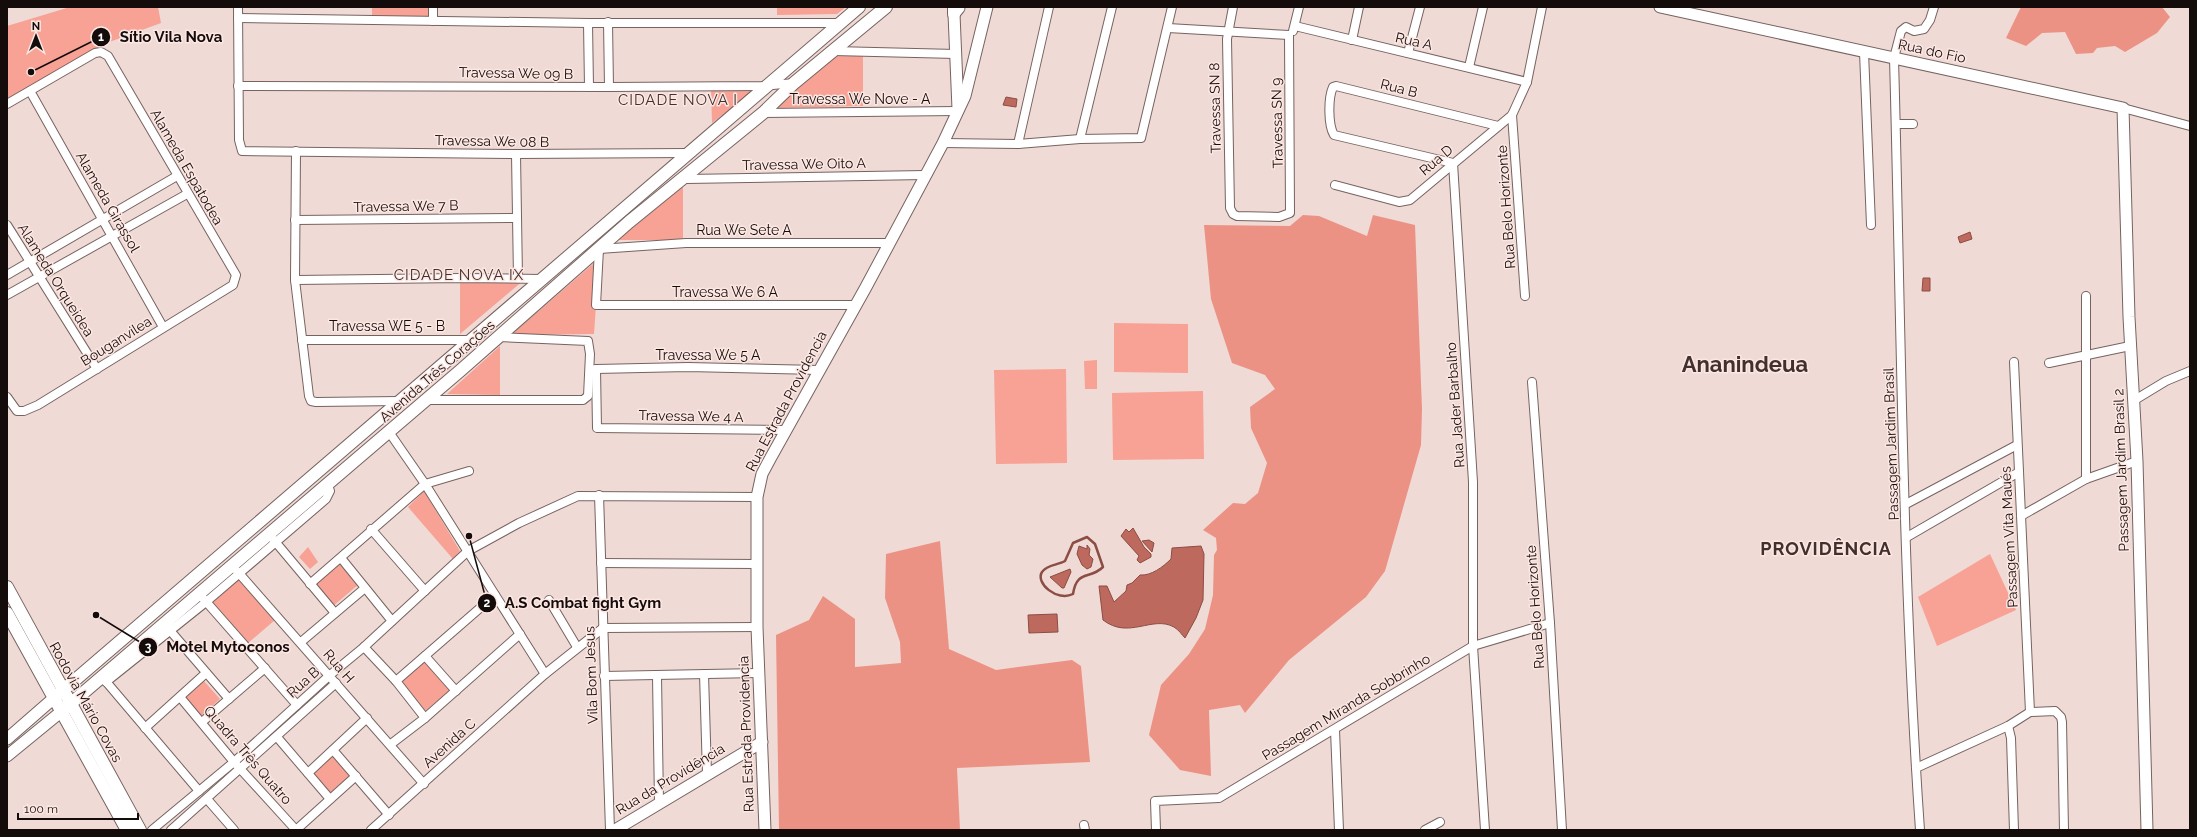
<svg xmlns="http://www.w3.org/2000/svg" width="2197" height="837" font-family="Raleway,sans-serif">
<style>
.green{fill:#f7a294}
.forest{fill:#eb9284}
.water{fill:#be695d;stroke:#8b4d44}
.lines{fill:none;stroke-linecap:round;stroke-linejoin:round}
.stream{stroke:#8b4d44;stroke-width:2.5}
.street-casing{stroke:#766360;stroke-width:10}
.secondary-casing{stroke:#766360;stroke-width:13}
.primary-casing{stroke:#766360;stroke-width:14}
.street{stroke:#fff;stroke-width:8}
.secondary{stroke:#fff;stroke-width:11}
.primary{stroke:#fff;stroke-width:12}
.labels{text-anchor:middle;stroke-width:3;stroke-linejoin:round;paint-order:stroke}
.street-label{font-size:14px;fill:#130c0b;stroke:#fde7e3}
.neighbourhood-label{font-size:15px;letter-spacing:1px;fill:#41302d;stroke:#fde7e3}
.district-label{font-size:18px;font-weight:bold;letter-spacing:1px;fill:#41302d;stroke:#fde7e3}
.town-label{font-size:22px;font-weight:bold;fill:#41302d;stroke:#fde7e3}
.leader{fill:none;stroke:#130c0b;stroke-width:1.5}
.callout-dot{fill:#130c0b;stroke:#fde7e3;stroke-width:1.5}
.mark-label{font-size:12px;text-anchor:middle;font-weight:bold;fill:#fff}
.callout-label{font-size:15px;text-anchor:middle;font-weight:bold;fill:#130c0b;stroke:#fde7e3;stroke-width:3;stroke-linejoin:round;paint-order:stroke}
</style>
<rect width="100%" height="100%" fill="#f0dad6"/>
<!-- green -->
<g class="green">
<polygon points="70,7 158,7 161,23 104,44 7,101 7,26"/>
<rect x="372" y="7" width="56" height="10"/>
<polygon points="777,7 846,7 837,14 777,15"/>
<polygon points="863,55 863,106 774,108 831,56"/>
<polygon points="749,88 752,92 712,123 711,89"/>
<polygon points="683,185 683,240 618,240"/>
<polygon points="594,263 596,305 594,334 511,335"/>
<polygon points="460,280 524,280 460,334"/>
<polygon points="1114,323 1188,324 1188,373 1114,372"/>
<polygon points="500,346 500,395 447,394"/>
<polygon points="1097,360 1097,389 1085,389 1084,361"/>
<polygon points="1066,369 1067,463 996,464 994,370"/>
<polygon points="1203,391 1204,459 1113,460 1112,393"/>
<polygon points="424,491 460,551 453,559 408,507"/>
<polygon points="308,547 318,562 310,569 299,557"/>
<polygon points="1990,554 2016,610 1937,646 1918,597"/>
<polygon points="337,558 359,584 332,607 310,581"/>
<polygon points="238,579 275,620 248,643 212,602"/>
<polygon points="426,659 452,688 425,711 400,681"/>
<polygon points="203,680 220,699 201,716 183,697"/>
<polygon points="331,748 355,775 328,798 305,772"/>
</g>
<!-- forest -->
<g class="forest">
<polygon points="2021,7 2162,7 2170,17 2157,33 2125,52 2115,46 2097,48 2093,53 2076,54 2065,32 2042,33 2026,46 2006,38"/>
<polygon points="1303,215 1319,216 1367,236 1373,215 1415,225 1422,409 1421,445 1385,571 1366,597 1289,660 1245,713 1240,705 1209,710 1211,776 1180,770 1149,735 1161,685 1189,654 1205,629 1213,595 1214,555 1217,550 1216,538 1203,530 1233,503 1245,504 1258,493 1267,463 1251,428 1250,407 1275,389 1265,375 1232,363 1211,299 1204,225 1290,226"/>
<polygon points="940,541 949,649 996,670 1072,660 1081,666 1090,762 957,768 960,830 779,830 776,635 809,620 823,596 855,619 855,667 901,663 900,642 885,598 886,554"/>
</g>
<!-- water -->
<g class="water">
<polygon points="1006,97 1017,99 1016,107 1003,105"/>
<polygon points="1970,232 1972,239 1960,243 1958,237"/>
<polygon points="1923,278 1930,278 1930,291 1922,291"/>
<polygon points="1133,528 1144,547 1151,554 1151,557 1140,563 1137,560 1139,556 1121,536 1126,529 1129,532"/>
<polygon points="1149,540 1154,543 1152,552 1142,541"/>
<polygon points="1087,545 1090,549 1089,555 1093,559 1091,567 1087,569 1082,565 1077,554 1079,546 1087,549"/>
<path d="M1201,546L1204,554L1203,600L1196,618L1185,638C1182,635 1179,630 1174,627C1152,615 1129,640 1103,620L1099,586H1107L1114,602L1126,591L1127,585L1132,583L1140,575C1151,576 1163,567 1171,559L1172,548Z"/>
<polygon points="1070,569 1071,572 1064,588 1062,588 1050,577"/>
<polygon points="1057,614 1058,632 1029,633 1028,615"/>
</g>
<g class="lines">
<!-- stream -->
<path class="stream" d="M1087,537L1095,544L1103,567C1090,580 1077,569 1073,594C1057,602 1035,583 1042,572C1046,565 1058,565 1065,561L1073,543Z"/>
<defs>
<g id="street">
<polyline points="238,7 239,140 242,151 516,154 688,153"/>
<polyline points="433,7 433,21"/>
<polyline points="1233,7 1227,39 1230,208 1233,214 1237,216 1279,217 1290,213 1289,35"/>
<polyline points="238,18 588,23 840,23"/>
<polyline points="608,22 609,87"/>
<polyline points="588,23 589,87"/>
<polyline points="1295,26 1527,82"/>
<polyline points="1168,28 1289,35"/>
<polyline points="1293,31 1299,7"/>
<polyline points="1352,40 1359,7"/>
<polyline points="834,51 956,54"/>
<polyline points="1864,52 1871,225"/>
<polyline points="1408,53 1420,7"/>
<polyline points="1469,67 1483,7"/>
<polyline points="238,86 609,87 762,86 794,83"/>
<polyline points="30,91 163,327"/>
<polyline points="7,104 95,53 101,52 108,56 236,275 233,285 38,405 24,411 17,411 7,397"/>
<polyline points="2123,108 2190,126"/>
<polyline points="763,113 958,111"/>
<polyline points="1512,115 1525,296"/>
<polyline points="1896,124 1913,124"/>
<polyline points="1080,139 1112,7"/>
<polyline points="943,143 1018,144 1080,139 1141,138 1172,7"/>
<polyline points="1018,144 1049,7"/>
<polyline points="296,151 295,280 309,396 311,401 316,402 400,401"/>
<polyline points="516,154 518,278"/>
<polyline points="683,176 686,179 925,175"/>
<polyline points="1335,185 1399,202 1410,200 1512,115 1527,82 1542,7"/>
<polyline points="295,220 517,218"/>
<polyline points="7,225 97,369"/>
<polyline points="7,275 177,176"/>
<polyline points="295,280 462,278 541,279"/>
<polyline points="7,295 187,194"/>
<polyline points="2086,296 2086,479"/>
<polyline points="855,305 596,305 599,249 686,243 889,243"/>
<polyline points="302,340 471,340"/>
<polyline points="2014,362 2030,712"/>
<polyline points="2049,363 2130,346"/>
<polyline points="596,369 597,428 785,430"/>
<polyline points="596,369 688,367 820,370"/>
<polyline points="1532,382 1550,623 1562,830"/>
<polyline points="426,400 583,400 588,396 590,354 588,341 499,337"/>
<polyline points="2133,401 2166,381 2190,371"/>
<polyline points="389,432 425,484 545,674"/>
<polyline points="599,495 610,830"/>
<polyline points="1906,504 2017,445"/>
<polyline points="2021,516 2086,479 2137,461"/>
<polyline points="371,529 425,591"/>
<polyline points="1907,537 2019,472"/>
<polyline points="273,539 335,613"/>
<polyline points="341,558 392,621"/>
<polyline points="601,563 757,564"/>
<polyline points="237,571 424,784"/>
<polyline points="310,584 425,484 469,471"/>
<polyline points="202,597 297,705"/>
<polyline points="549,600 577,647"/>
<polyline points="167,627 229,699"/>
<polyline points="603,628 757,627"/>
<polyline points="301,642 365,588"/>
<polyline points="364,647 396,681 425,718"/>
<polyline points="425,656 456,691"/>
<polyline points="704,674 707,774"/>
<polyline points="604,676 758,673"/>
<polyline points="657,676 659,803"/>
<polyline points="103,678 199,791"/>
<polyline points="396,681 495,595"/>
<polyline points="106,682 206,602 326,499 330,491 328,485"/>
<polyline points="180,697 234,762 296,830"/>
<polyline points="202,722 265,668"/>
<polyline points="2008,726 2011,738 2014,830"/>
<polyline points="145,728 206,673"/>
<polyline points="1335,730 1339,830"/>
<polyline points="277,737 330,799"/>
<polyline points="391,744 425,718 520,634"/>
<polyline points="333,750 389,815"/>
<polyline points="1916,768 2008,726 2030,712 2055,711 2061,717 2062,722 2064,830"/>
<polyline points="308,773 367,718"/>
<polyline points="207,799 234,830"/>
<polyline points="1084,825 1085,830"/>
<polyline points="152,830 234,762 330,675 364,647 468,551 519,523 578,496 757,497"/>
<polyline points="171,830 336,683"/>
<polyline points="296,830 356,776"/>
<polyline points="371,830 545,674 603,628"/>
<polyline points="1156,830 1155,801 1219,798 1473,646 1550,623"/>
<polyline points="1425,830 1440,822"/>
<path d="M1485,830L1473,646V482L1453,163L1334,135C1328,125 1328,98 1333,87L1336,86L1498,126"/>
<path d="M1920,830C1902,573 1901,315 1894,58L1901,31L1906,27L1914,31L1924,29L1930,20L1934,7"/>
</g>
<g id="secondary">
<polyline points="1660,7 2123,108 2129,317 2137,461 2147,830"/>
<polyline points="958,109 954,14 959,8"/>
<polyline points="7,739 54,698"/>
<polyline points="7,756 62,711"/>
<polyline points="615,830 762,742"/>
<polyline points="765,830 757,627 757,497 762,474 770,459 866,287 943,143 965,96 987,7"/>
</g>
<g id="primary">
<polyline points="954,7 954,14"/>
<polyline points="7,587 140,830"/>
<polyline points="7,613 127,830"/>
<polyline points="54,698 859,7"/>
<polyline points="62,711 461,370 629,222 763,113 794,83 886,7"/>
</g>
</defs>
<!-- street casing -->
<use href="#street" class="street-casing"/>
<!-- secondary casing -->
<use href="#secondary" class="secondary-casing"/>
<!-- primary casing -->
<use href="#primary" class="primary-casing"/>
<!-- street -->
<use href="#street" class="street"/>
<!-- secondary -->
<use href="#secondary" class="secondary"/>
<!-- primary -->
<use href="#primary" class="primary"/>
</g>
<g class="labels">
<!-- street labels -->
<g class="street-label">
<text transform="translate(1414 41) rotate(13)" y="5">Rua A</text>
<text transform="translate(1932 51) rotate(12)" y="5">Rua do Fio</text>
<text transform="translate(516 73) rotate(1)" y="5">Travessa We 09 B</text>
<text transform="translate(1399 88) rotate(14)" y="5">Rua B</text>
<text x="860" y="104">Travessa We Nove - A</text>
<text transform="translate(1215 108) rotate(-91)" y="5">Travessa SN 8</text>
<text transform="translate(1277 123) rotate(-91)" y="5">Travessa SN 9</text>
<text transform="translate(492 141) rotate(1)" y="5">Travessa We 08 B</text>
<text transform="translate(1436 160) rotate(-40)" y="5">Rua D</text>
<text transform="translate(804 164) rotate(-1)" y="5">Travessa We Oito A</text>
<text transform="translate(187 167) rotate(60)" y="5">Alameda Espatodea</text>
<text transform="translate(108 202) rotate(60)" y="5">Alameda Girassol</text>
<text transform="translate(406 206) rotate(-1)" y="5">Travessa We 7 B</text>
<text transform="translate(1506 207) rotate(-94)" y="5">Rua Belo Horizonte</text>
<text x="744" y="235">Rua We Sete A</text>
<text transform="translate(56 280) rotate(58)" y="5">Alameda Orqueidea</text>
<text x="725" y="297">Travessa We 6 A</text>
<text x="387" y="331">Travessa WE 5 - B</text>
<text transform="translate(116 341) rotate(-32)" y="5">Bouganvilea</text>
<text x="708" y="360">Travessa We 5 A</text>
<text transform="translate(437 371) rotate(-41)" y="5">Avenida Três Corações</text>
<text transform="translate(786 401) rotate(-62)" y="5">Rua Estrada Providencia</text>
<text transform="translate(1455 405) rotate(-94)" y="5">Rua Jader Barbalho</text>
<text transform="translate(691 416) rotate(1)" y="5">Travessa We 4 A</text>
<text transform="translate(1891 444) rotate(-92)" y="5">Passagem Jardim Brasil</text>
<text transform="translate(2121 470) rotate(-92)" y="5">Passagem Jardim Brasil 2</text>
<text transform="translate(2009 537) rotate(-93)" y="5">Passagem Vita Maués</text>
<text transform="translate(1535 607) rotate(-94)" y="5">Rua Belo Horizonte</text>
<text transform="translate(339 666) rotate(49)" y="5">Rua H</text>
<text transform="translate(591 675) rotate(-92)" y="5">Vila Bom Jesus</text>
<text transform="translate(303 682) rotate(-42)" y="5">Rua B</text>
<text transform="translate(86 702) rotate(61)" y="5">Rodovia Mário Covas</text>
<text transform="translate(1346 707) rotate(-31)" y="5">Passagem Miranda Sobbrinho</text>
<text transform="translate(746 734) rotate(-92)" y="5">Rua Estrada Providencia</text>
<text transform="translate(449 743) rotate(-42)" y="5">Avenida C</text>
<text transform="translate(248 755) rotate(49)" y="5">Quadra Três Quatro</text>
<text transform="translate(670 779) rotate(-31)" y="5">Rua da Providência</text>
</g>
<!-- neighbourhood labels -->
<g class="neighbourhood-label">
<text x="678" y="105">CIDADE NOVA I</text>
<text x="459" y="280">CIDADE NOVA IX</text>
</g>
<!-- district labels -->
<g class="district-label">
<text x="1826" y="555">PROVIDÊNCIA</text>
</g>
<!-- town labels -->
<g class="town-label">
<text x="1745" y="372">Ananindeua</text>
</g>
</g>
<!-- callouts -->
<path class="leader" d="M31 72L101 37M469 536L487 603M96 615L148 647"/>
<g class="callout-dot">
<circle cx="31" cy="72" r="4"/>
<circle cx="469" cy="536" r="4"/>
<circle cx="96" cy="615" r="4"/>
<circle cx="101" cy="37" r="10"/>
<circle cx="487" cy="603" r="10"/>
<circle cx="148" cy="647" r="10"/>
</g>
<g class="mark-label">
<text x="101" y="41">1</text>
<text x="487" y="607">2</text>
<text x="148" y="651">3</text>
</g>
<g class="callout-label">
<text x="171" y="42">Sítio Vila Nova</text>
<text x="583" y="608">A.S Combat fight Gym</text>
<text x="228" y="652">Motel Mytoconos</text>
</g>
<!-- border -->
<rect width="2197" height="837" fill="none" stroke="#130c0b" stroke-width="16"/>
<!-- north arrow -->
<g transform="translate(36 36)" stroke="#fde7e3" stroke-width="3" paint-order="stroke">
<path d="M0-3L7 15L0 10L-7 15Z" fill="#130c0b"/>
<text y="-6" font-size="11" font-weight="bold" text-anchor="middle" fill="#130c0b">N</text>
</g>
<!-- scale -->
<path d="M18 813v6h120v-6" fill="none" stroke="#130c0b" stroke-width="2"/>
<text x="24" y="813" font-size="12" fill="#130c0b" stroke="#fde7e3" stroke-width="3" paint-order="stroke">100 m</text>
</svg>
